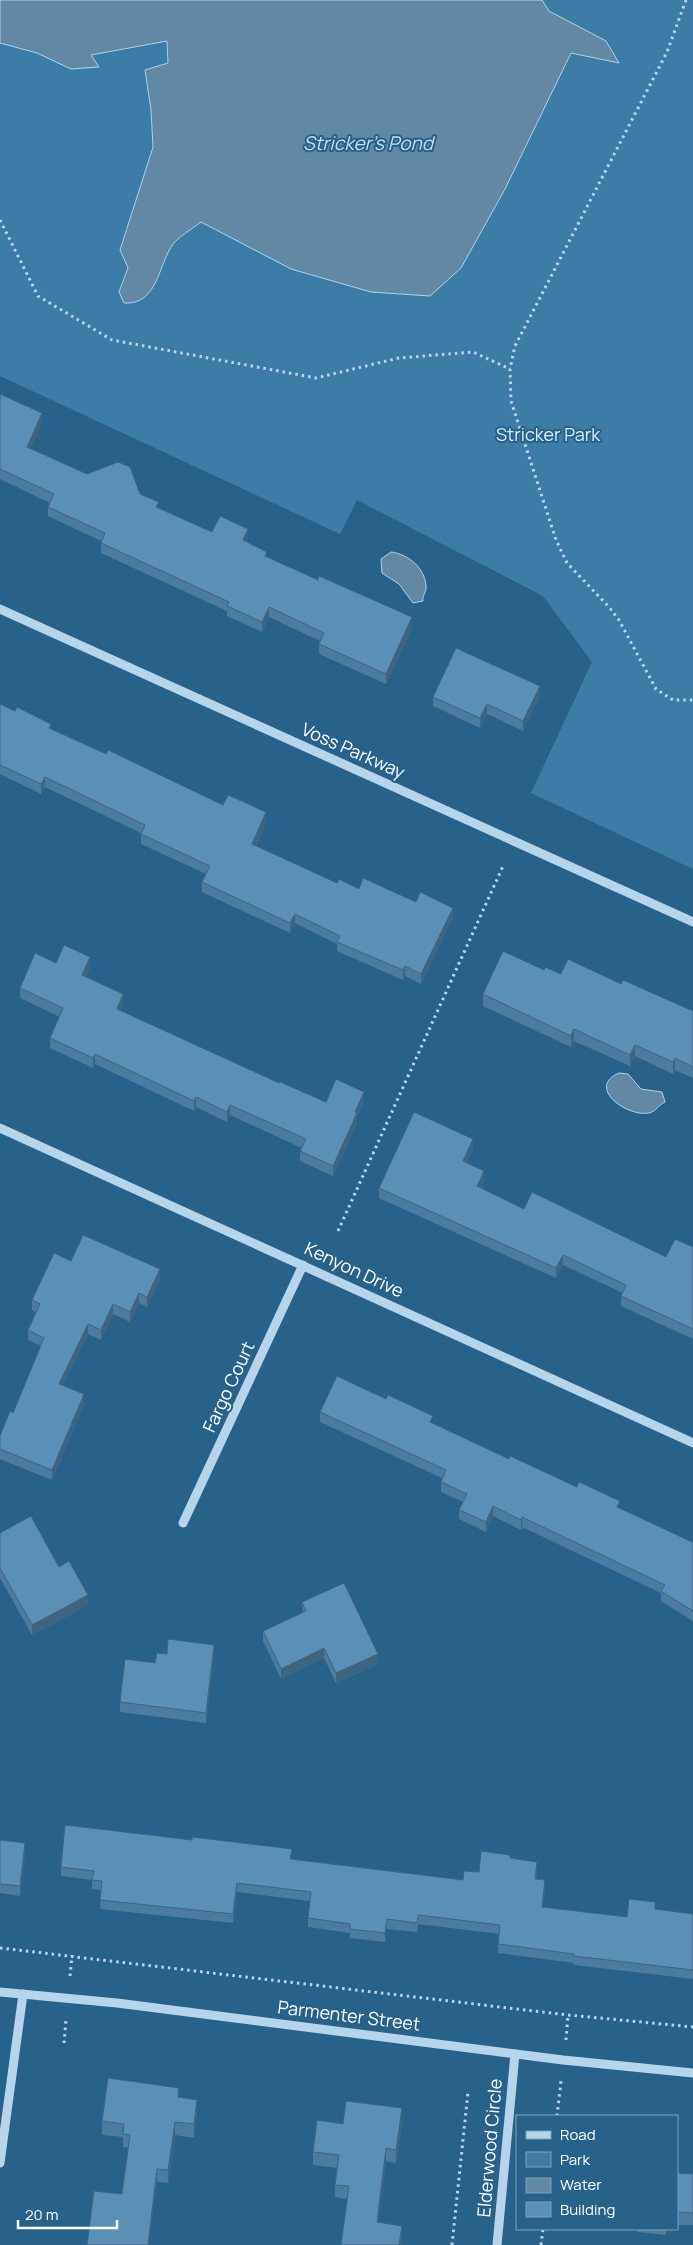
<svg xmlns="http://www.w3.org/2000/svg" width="693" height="2245" font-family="Manrope,sans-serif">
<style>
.green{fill:#3c7da8}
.water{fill:#6388a4;stroke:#aad2ea}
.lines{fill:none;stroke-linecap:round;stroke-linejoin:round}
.path{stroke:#b6d5ea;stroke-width:3;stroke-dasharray:2.5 4;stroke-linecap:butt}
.minor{stroke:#b6d5ea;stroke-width:9}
.wall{fill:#4c7c9d}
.shaded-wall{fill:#3e657f}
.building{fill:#5890b6;stroke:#3e657f}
.labels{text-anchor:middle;stroke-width:4;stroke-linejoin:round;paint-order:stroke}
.park-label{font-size:18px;fill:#daecf8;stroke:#27628b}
.street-label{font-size:18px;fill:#fff;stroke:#27628b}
.water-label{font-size:19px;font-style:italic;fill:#c2def1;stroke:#27628b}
</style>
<rect width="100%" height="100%" fill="#27628b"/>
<!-- green -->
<polygon class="green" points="0,0 693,0 693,869 531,793 592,662 543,596 357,500 340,534 0,376"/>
<!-- water -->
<g class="water">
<path d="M0,0H542L549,11L606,41L619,63L571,53L505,189L461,268L430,296L371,292L291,269L201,222C193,228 180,236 173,244C158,265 158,305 124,303L119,292L128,268L120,250L153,147L151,110L145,70L168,63L167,41L91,55L99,67L71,69L37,53L0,43Z"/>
<path d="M391,552C408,554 425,568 426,586C427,592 422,595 423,601L413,603L399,584L382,573L381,559Z"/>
<path d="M619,1073L628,1074L641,1089L662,1092L665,1102C658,1105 657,1111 649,1113C626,1117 586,1087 619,1073Z"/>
</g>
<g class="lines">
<!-- path -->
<g class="path">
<polyline points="686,0 667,52 515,346 510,369 511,401 556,540 567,563 609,607 619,620 656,689 673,700 693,700"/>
<polyline points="0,220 38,296 112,340 316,378 399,358 473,352 510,369"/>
<polyline points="338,1231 504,864"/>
<polyline points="0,1948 568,2015 693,2027"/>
<polyline points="70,1976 72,1955"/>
<polyline points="566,2040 568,2015"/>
<polyline points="64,2043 66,2020"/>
<polyline points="557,2116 561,2081"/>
<polyline points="452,2245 468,2092"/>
<polyline points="541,2245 543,2229"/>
</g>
<!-- minor -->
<g class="minor">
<polyline points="0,609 693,922"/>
<polyline points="0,1128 693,1443"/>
<polyline points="183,1523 303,1265"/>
<polyline points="0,1992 117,2003 563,2060 693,2073"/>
<polyline points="0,2163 23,1994"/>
<polyline points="497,2245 515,2054"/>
</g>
</g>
<!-- wall -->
<g class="wall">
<polygon points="0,394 42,423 30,448 87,474 140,494 159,508 212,532 248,539 247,542 267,557 412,627 386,684 319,654 319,644 320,641 269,617 262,632 227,616 227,611 101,553 101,541 48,516 48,507 50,503 0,479"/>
<polygon points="540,696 523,731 487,714 480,728 433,706 433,697"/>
<polygon points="0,704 51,729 223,805 266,822 256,846 337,883 416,902 453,917 421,984 405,976 403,980 337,951 337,944 295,923 290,933 202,892 202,882 206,874 141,844 141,833 45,787 41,794 0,774"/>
<polygon points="56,963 90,967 86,977 123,1004 120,1011 279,1083 326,1102 364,1102 357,1117 357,1123 333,1176 300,1161 300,1151 302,1148 230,1115 227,1122 196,1107 194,1111 95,1064 93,1068 50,1048 50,1038 60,1017 20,998 20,988"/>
<polygon points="544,970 561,974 621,984 693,1011 693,1078 675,1070 673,1074 635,1056 630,1066 574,1041 571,1047 483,1006 483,994"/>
<polygon points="473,1149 467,1163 484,1181 481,1188 524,1209 666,1257 693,1247 693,1339 621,1306 621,1296 623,1293 563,1265 556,1278 379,1198 379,1188"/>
<polygon points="71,1261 160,1279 147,1307 139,1303 130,1322 113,1314 101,1340 88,1334 63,1385 84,1404 52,1480 0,1459 0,1436 13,1413 41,1346 28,1340 28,1330 36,1313 32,1310 32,1300"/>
<polygon points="320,1412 433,1423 509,1459 620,1508 692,1542 693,1540 693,1621 661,1601 661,1593 522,1527 521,1530 493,1516 486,1532 459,1519 459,1510 463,1502 441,1492 441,1482 442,1478 320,1422"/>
<polygon points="0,1533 59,1567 88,1605 32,1635 0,1578"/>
<polygon points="302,1602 378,1664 336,1683 324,1658 281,1679 263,1641 263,1631 303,1612"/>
<polygon points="167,1654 214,1655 206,1723 120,1712 120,1702 155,1663"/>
<polygon points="0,1840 25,1853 20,1896 0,1893"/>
<polygon points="510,1858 537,1871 536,1879 545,1889 543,1907 627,1917 655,1909 693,1914 693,1979 574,1965 574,1963 498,1953 499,1934 418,1924 417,1932 387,1929 385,1942 350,1938 350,1933 308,1927 308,1918 310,1901 237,1892 233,1923 100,1909 101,1890 92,1889 92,1880 61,1876 61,1867 292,1859 463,1880 479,1872"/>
<polygon points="179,2097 197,2113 194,2138 175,2135 168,2183 157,2182 122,2194 128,2148 123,2147 123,2137 102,2135 102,2121"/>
<polygon points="402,2121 396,2163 386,2161 378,2222 402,2238 401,2245 347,2199 335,2197 335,2185 337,2168 313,2165 313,2152 343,2124"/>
<polygon points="677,2173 693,2174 693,2225 677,2225"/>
<polygon points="637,2229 666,2229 666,2235 637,2232"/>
</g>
<!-- shaded-wall -->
<g class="shaded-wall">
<polygon points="42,413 42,423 27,457 27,447"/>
<polygon points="248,529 248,539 243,550 243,540"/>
<polygon points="269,607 269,617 262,632 262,622"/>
<polygon points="412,617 412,627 386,684 386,674"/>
<polygon points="540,686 540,696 523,731 523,721"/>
<polygon points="487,704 487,714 480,728 480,718"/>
<polygon points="45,777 45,787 41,794 41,784"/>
<polygon points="266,812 266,822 252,854 252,844"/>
<polygon points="453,908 453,917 421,984 421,974"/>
<polygon points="295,914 295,923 290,933 290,923"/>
<polygon points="90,957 90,967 82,985 82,975"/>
<polygon points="405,966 405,976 403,980 403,970"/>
<polygon points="123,994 123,1004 117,1019 117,1009"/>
<polygon points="574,1029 574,1041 571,1047 571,1036"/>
<polygon points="635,1045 635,1056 630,1066 630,1055"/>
<polygon points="95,1054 95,1064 93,1068 93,1058"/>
<polygon points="675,1058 675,1070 673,1074 673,1062"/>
<polygon points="364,1092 364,1102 357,1117 357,1123 333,1176 333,1166 355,1112"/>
<polygon points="196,1097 196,1107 194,1111 194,1101"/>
<polygon points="230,1105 230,1115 227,1122 227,1112"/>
<polygon points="473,1139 473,1149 463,1171 463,1161"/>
<polygon points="484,1171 484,1181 477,1196 477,1186"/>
<polygon points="563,1255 563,1265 556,1278 556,1268"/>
<polygon points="160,1269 160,1279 147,1307 147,1297"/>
<polygon points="139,1293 139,1303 130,1322 130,1312"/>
<polygon points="113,1304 113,1314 101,1340 101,1330"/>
<polygon points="88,1324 88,1334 59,1394 59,1384"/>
<polygon points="84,1394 84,1404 52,1480 52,1470"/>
<polygon points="493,1506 493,1516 486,1532 486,1522"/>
<polygon points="522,1517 522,1527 521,1530 521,1520"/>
<polygon points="88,1595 88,1605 32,1635 32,1625"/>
<polygon points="214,1645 214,1655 206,1723 206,1713"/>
<polygon points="324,1648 324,1658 281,1679 281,1669"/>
<polygon points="378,1654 378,1664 336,1683 336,1673"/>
<polygon points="25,1843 25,1853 20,1896 20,1886"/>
<polygon points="545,1880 545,1889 542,1916 542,1907"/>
<polygon points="237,1883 237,1892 233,1923 233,1914"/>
<polygon points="387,1919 387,1929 385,1942 385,1933"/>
<polygon points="197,2100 197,2113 194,2138 194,2124"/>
<polygon points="402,2108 402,2121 396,2163 396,2150"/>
<polygon points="175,2122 175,2135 168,2183 168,2170"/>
<polygon points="386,2148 386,2161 377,2235 377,2222"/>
<polygon points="157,2169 157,2182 149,2245 148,2245"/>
<polygon points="402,2226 402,2238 401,2245 399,2245"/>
</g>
<!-- building -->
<g class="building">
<polygon points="0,394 42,413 27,447 87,474 118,462 130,467 140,494 159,502 156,507 212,532 220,516 248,529 243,540 267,552 265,556 318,580 319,576 412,617 386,674 319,644 324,633 269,607 262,622 227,606 229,602 101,543 105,533 48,507 54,494 0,469"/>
<polygon points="456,648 540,686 523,721 487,704 480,718 433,697"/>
<polygon points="0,704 15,711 17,707 51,724 49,728 106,754 108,750 223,805 228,795 266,812 252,844 337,883 339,879 359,889 363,878 416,902 420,892 453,908 421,974 405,966 403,970 337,942 340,936 295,914 290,923 202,882 210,866 141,834 145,825 45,777 41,784 0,765"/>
<polygon points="64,945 90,957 82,975 123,994 117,1009 279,1083 280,1082 326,1102 336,1079 364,1092 355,1112 357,1113 333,1166 300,1151 306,1139 230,1105 227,1112 196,1097 194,1101 95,1054 93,1058 50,1038 63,1008 20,988 35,953 56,963"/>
<polygon points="503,951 544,970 545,967 561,974 568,959 621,984 623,980 693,1011 693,1067 675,1058 673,1062 635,1045 630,1055 574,1029 571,1036 483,994"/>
<polygon points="414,1112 473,1139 463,1161 484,1171 477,1186 524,1209 532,1192 666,1257 675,1239 693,1247 693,1329 621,1296 626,1285 563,1255 556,1268 379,1188"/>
<polygon points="83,1235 160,1269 147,1297 139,1293 130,1312 113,1304 101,1330 88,1324 59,1384 84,1394 52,1470 0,1449 0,1436 10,1411 13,1413 44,1338 28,1330 40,1304 32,1300 54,1253 71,1261"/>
<polygon points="337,1376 386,1399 388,1395 433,1416 430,1422 509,1459 510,1456 577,1487 579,1482 620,1501 617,1507 692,1542 693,1540 693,1611 661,1591 665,1585 522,1517 521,1520 493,1506 486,1522 459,1510 467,1494 441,1482 446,1470 320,1412"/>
<polygon points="31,1516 59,1567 69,1561 88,1595 32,1625 0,1568 0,1533"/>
<polygon points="344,1583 378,1654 336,1673 324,1648 281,1669 263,1631 306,1611 302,1602"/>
<polygon points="168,1639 214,1645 206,1713 120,1702 125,1659 155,1663 157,1653 167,1654"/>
<polygon points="65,1825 192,1840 192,1837 292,1849 290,1859 463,1880 464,1871 479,1872 481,1851 510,1855 510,1858 537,1862 535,1879 545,1880 542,1907 627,1917 629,1899 655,1902 655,1909 693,1914 693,1970 574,1956 574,1954 498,1944 500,1925 418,1915 417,1923 387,1919 385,1933 350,1929 350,1924 308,1918 311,1892 237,1883 233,1914 100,1900 102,1881 92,1880 94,1871 61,1867"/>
<polygon points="0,1840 25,1843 20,1886 0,1884"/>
<polygon points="108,2078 179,2088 178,2097 197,2100 194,2124 175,2122 168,2170 157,2169 148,2245 87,2245 94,2191 122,2194 130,2135 123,2134 124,2124 102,2121"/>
<polygon points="346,2101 402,2108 396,2150 386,2148 377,2222 402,2226 399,2245 341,2245 349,2186 335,2185 339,2155 313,2152 317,2120 343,2124"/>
<polygon points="677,2173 693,2174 693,2213 677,2212"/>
</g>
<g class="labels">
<!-- park labels -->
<g class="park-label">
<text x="548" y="441">Stricker Park</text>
</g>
<!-- street labels -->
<g class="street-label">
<text transform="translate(353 751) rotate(24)" y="6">Voss Parkway</text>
<text transform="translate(354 1270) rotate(25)" y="6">Kenyon Drive</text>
<text transform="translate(229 1387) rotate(-65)" y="6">Fargo Court</text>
<text transform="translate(349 2016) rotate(7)" y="6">Parmenter Street</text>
<text transform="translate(490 2148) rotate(-85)" y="6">Elderwood Circle</text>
</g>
<!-- water labels -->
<g class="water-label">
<text x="368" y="150">Stricker's Pond</text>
</g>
</g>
<!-- legend -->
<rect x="516" y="2115" width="162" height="115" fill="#27628b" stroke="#7da1b9"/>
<rect x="526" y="2131" width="25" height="8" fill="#b6d5ea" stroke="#7da1b9"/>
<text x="560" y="2140" font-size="15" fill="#ffffff">Road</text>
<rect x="526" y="2152" width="25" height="15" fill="#3c7da8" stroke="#7da1b9"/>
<text x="560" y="2165" font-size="15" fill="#ffffff">Park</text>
<rect x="526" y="2178" width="25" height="15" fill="#6388a4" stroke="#7da1b9"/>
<text x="560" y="2190" font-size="15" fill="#ffffff">Water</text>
<rect x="526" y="2202" width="25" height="15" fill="#5890b6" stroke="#7da1b9"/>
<text x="560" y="2215" font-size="15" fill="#ffffff">Building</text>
<!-- scale -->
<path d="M18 2220v8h99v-8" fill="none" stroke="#ffffff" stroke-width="2.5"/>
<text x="25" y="2220" font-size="15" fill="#ffffff" stroke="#27628b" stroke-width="4" paint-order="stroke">20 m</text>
</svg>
